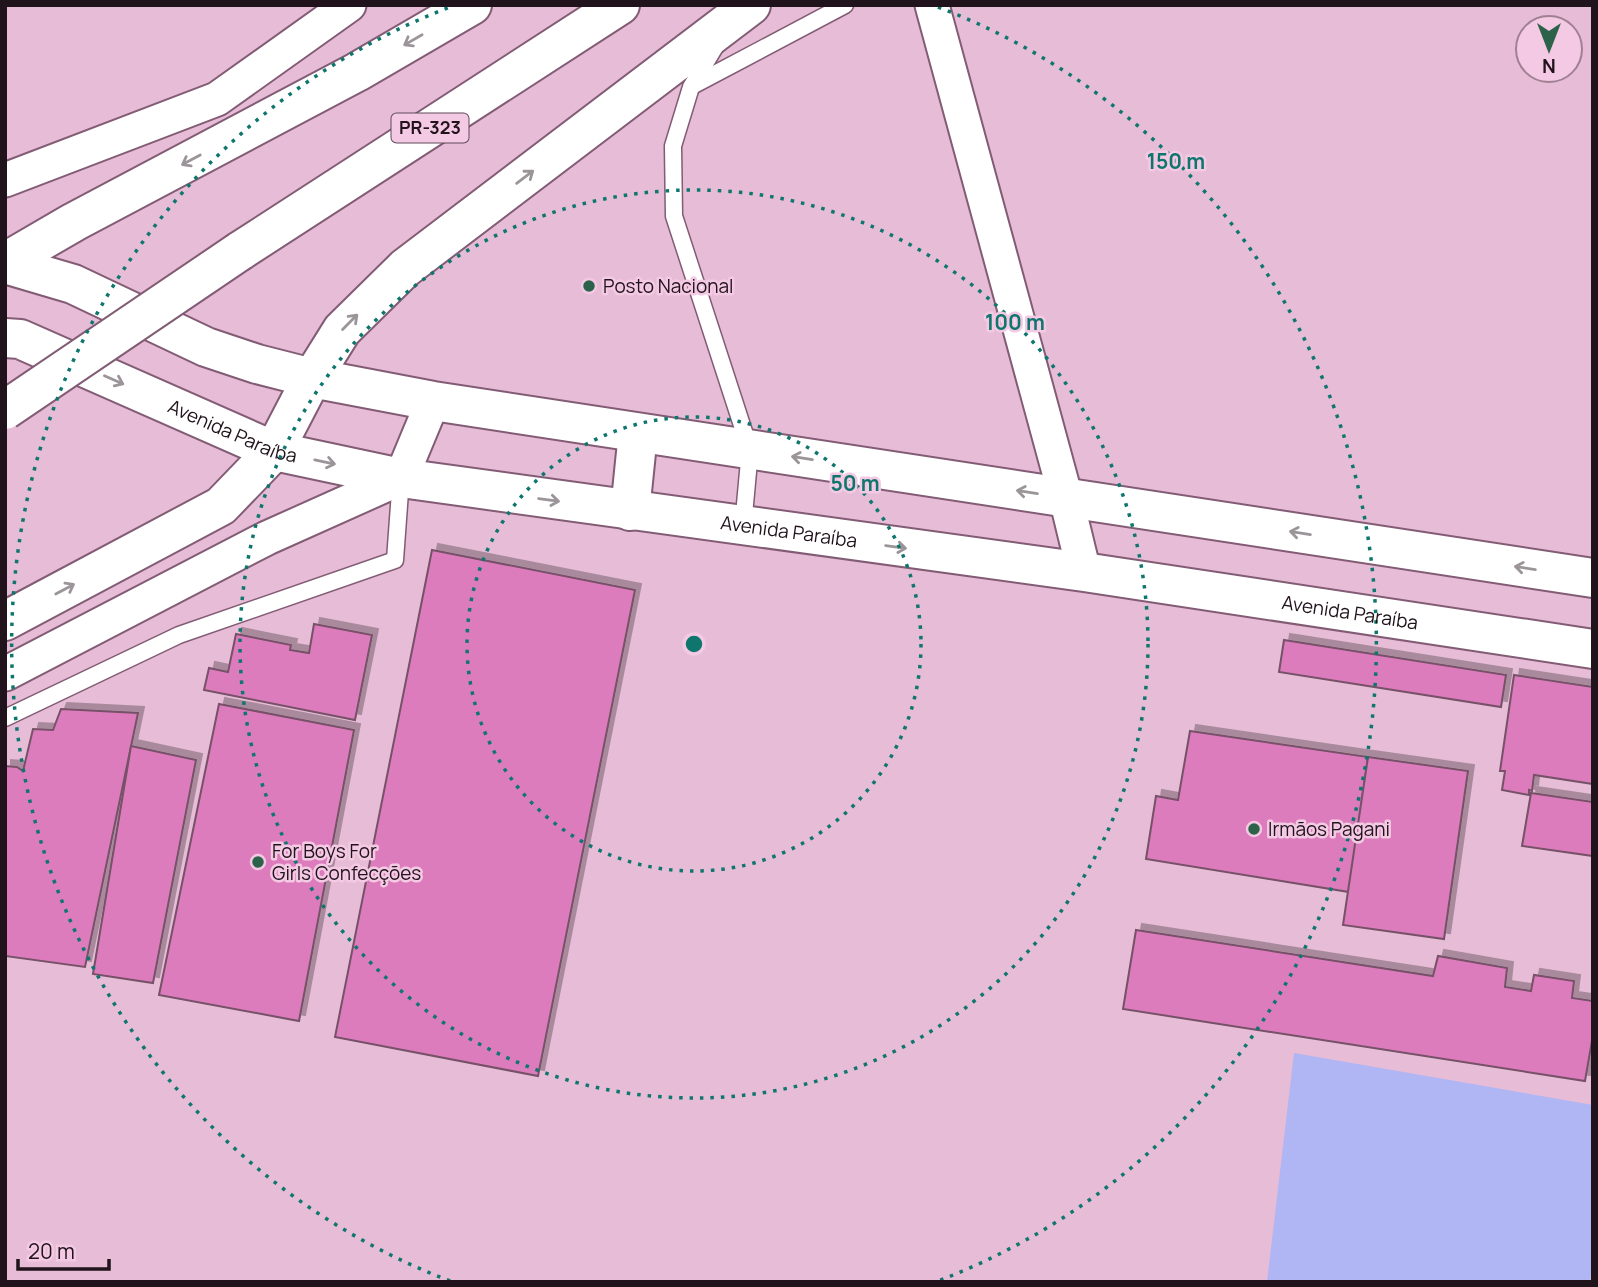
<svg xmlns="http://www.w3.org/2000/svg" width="1598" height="1287" font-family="Manrope,sans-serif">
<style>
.green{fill:#b0b5f3}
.building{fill:#dc7cbc;stroke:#765168;stroke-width:2;filter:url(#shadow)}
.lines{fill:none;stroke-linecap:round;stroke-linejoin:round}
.lane-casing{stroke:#825c74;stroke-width:19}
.street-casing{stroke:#825c74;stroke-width:37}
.secondary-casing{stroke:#825c74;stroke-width:42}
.highway-casing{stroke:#825c74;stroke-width:42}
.lane{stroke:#fff;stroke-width:16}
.street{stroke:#fff;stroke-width:33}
.secondary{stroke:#fff;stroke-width:38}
.highway{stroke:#fff;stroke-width:38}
.highway-bridge-casing{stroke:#825c74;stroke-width:42;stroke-linecap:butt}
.highway-bridge{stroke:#fff;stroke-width:38}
.oneway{stroke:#9b9599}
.ring{fill:none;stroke:#0f766e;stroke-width:3.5;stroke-dasharray:3.5 7}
.poi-dot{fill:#2c6249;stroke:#f4c9e3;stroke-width:2.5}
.labels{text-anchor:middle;stroke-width:5;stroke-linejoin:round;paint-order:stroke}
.shield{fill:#f4c9e3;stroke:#604a58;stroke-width:2}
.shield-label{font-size:18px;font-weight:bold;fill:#21131c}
.poi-label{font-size:19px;fill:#21131c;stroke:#f4c9e3;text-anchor:start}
.street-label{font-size:19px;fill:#21131c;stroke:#f4c9e3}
.centre{fill:#0f766e;stroke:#f4c9e3;stroke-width:3.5}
.ring-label{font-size:21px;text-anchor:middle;font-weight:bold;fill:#0f766e;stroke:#f4c9e3;stroke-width:5;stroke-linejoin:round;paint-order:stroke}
</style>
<defs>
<filter id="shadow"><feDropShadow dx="6" dy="-6" stdDeviation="0" flood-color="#0004"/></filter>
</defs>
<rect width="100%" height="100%" fill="#e7bcd6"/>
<!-- green -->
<polygon class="green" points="1294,1053 1593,1105 1593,1257 1590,1282 1267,1282"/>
<!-- building -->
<g class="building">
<polygon points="432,550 635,590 538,1076 335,1037"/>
<polygon points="314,624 372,635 355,720 204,690 209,668 228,672 236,634 291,645 290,650 309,653"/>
<polygon points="1284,640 1506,675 1501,707 1279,672"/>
<polygon points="1514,675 1593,687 1593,784 1534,775 1532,791 1529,790 1529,795 1502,790 1505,771 1500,771"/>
<polygon points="219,704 354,730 299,1021 159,995"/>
<polygon points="61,709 138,713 85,967 5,956 5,766 17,767 23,771 33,729 53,730"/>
<polygon points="1190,731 1368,757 1349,892 1146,859 1156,796 1178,800"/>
<polygon points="131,746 196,760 153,983 93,974"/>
<polygon points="1368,757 1468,771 1444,939 1343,925"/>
<polygon points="1531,793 1593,802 1593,856 1522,846"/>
<polygon points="1136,930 1433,976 1438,956 1507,968 1505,987 1531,991 1534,975 1574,981 1572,998 1593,1001 1593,1035 1585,1081 1123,1009"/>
</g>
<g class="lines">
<defs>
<g id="lane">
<polyline points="715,47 691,87 673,146 674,216 750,450 743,526"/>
<polyline points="692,86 845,5"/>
<polyline points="5,718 179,635 395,560 401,478"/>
</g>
<g id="street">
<polyline points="932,5 1066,498 1084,572"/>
<polyline points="5,180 217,99 349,5"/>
<polyline points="5,674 267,538 401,478 433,401"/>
</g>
<g id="secondary">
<polyline points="5,264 73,284 206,347 257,364 312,378 433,401 1593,578"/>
<path id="s1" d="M5,338L20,339L274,451L401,478L1084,572L1593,649"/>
<polyline points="630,511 638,433"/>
</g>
<g id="highway">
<polyline points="240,251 620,5"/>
<polyline points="5,262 74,222 357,72 472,5"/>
<polyline points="5,621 221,506 274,451 312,378 342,330 405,268 751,5"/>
</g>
</defs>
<!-- lane casing -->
<use href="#lane" class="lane-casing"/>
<!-- street casing -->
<use href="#street" class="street-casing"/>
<!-- secondary casing -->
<use href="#secondary" class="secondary-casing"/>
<!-- highway casing -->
<use href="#highway" class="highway-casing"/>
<!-- lane -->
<use href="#lane" class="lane"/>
<!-- street -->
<use href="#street" class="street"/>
<!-- secondary -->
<use href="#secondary" class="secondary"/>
<!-- highway -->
<use href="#highway" class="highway"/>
<defs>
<polyline id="highway-bridge" points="5,410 240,251"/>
</defs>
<!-- highway-bridge casing -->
<use href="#highway-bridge" class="highway-bridge-casing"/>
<!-- highway-bridge -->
<use href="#highway-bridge" class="highway-bridge"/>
</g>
<!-- one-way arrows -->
<defs><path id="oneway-shaft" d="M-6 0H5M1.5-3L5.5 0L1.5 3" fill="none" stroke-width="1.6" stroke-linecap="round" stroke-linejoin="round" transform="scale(1.75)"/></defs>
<g class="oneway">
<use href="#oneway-shaft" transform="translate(413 40) rotate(150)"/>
<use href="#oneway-shaft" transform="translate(191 160) rotate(152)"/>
<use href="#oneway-shaft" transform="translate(525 177) rotate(-37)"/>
<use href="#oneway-shaft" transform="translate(350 322) rotate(-45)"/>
<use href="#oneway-shaft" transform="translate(114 380) rotate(24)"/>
<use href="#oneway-shaft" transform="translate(802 458) rotate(-171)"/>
<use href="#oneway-shaft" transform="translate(325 462) rotate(12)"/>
<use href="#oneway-shaft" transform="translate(1027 492) rotate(-171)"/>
<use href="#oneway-shaft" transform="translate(549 500) rotate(8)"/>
<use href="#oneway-shaft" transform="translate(1300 533) rotate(-171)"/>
<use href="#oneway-shaft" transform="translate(896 547) rotate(8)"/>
<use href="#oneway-shaft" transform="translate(1525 568) rotate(-171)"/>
<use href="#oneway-shaft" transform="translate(65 589) rotate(-28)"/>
</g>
<!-- distance rings -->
<g class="ring">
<circle cx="694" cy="644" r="227"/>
<circle cx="694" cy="644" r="454"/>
<path d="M450 1281A682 682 0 0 1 450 7M938 7A682 682 0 0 1 938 1281"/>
</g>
<!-- markers -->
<g class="poi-dot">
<circle cx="589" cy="286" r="7"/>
<circle cx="1254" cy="829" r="7"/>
<circle cx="258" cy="862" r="7"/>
</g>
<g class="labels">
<!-- shield labels -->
<rect class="shield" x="391.5" y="113.5" width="77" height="29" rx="5"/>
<g class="shield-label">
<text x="430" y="134">PR-323</text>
</g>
<!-- poi labels -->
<g class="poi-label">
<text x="603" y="293">Posto Nacional</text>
<text x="1268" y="836">Irmãos Pagani</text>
<text x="272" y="858">For Boys For<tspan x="272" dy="22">Girls Confecções</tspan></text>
</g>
<!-- street labels -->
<g class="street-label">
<text dy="7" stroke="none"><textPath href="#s1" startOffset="247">Avenida Paraíba</textPath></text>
<text dy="7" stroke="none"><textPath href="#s1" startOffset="814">Avenida Paraíba</textPath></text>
<text dy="7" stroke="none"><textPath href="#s1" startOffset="1381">Avenida Paraíba</textPath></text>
</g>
</g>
<circle cx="694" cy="644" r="10" class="centre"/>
<g class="ring-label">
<text x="1176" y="169">150 m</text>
<text x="1015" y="330">100 m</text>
<text x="855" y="491">50 m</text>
</g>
<!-- border -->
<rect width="1598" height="1287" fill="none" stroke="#21131c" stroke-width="14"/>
<!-- north arrow -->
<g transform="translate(1549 49) rotate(180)"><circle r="33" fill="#f4c9e3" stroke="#a08093" stroke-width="2"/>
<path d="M0-5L12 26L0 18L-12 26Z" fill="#2c6249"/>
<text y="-10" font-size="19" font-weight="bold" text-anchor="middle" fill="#21131c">N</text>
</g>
<!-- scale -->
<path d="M18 1259v10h91v-10" fill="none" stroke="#21131c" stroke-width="3.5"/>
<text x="28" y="1259" font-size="21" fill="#21131c" stroke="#f4c9e3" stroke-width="5" paint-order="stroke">20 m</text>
</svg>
